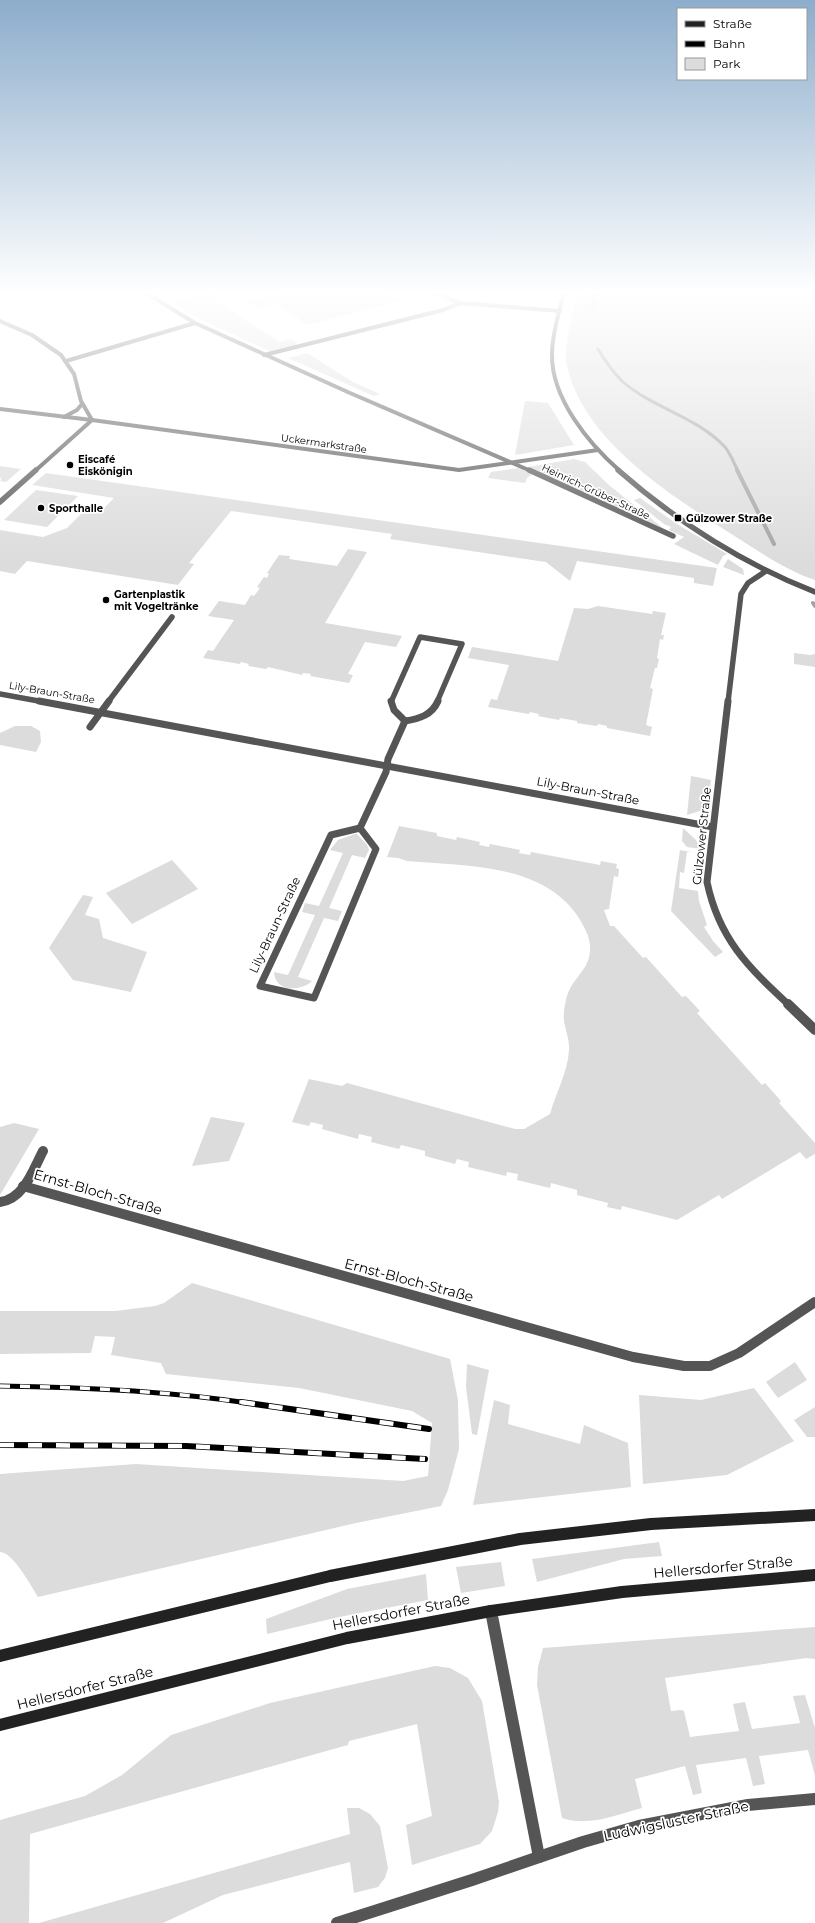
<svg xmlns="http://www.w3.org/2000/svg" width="815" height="1923" font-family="Montserrat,sans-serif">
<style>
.green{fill:#dcdcdc}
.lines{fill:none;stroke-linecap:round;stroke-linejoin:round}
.stream-far1{stroke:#a3a3a3;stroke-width:3}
.stream{stroke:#a3a3a3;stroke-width:4}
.minor-far4{stroke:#555;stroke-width:4}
.minor-far3{stroke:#555;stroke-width:5.5}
.minor-far2{stroke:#555;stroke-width:7}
.minor-far1{stroke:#555;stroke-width:10}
.minor{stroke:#555;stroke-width:12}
.tertiary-far1{stroke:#555;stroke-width:4}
.tertiary{stroke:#555;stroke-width:5.5}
.secondary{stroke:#222;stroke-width:12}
.rail-far1-casing{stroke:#000;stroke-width:5}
.rail-casing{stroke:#000;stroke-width:6}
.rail-far1{stroke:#fff;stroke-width:3.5;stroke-dasharray:10;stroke-linecap:butt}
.rail{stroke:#fff;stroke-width:4.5;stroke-dasharray:14;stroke-linecap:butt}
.poi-dot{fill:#000;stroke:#fff;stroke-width:1.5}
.labels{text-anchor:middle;stroke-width:3.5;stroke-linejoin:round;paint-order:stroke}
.far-street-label{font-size:10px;fill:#000;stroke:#fff}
.far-poi-label{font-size:10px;font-weight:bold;fill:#000;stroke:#fff;text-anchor:start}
.street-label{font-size:12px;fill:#000;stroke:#fff}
.near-street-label{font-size:14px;fill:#000;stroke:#fff}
</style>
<rect width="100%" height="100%" fill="#fff"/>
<!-- green -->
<g class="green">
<polygon points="204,294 220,294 222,295 212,298 279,342 291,339 296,343 296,345 270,351 204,321 168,300 180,297 183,299"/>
<polygon points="275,294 387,294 395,299 404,300 308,325 275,304 259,308 247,301"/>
<path d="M577,294H815V580C785,570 760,552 733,535C672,496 584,442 567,366C563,348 573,313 577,294Z"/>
<polygon points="307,353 353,382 380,394 374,396 288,358"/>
<polygon points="525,401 548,403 574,445 515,455"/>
<polygon points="574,459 585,462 610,486 663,528 528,467"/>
<polygon points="0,466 21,469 6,482 0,481 2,478 0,478"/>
<polygon points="519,468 532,474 527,478 525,483 488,478 491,472"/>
<polygon points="46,473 717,568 713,586 694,583 694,578 577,561 570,581 546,562 390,539 392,534 231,511 189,563 194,564 178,585 27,561 15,574 0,571 0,530 43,537 67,528 88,507 103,509 114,498 32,485"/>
<polygon points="36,490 78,496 47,527 4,520"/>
<polygon points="640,498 677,524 727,554 723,556 718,565 674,544 684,537 669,530 671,527 664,524 634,500"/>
<polygon points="348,549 367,552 325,623 402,636 396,647 365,642 348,674 353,675 349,683 310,676 311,674 303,673 302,675 268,667 266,669 248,666 249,664 241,662 240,664 203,658 208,650 213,651 234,620 208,616 219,601 245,605 251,595 254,596 260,588 257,587 264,577 267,578 269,574 267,573 279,555 290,556 289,559 337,566"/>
<polygon points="728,559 743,569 744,575 723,567"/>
<polygon points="598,606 652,614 653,611 666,613 661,635 664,635 663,640 660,639 657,658 659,659 657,668 655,668 650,688 653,689 646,725 652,727 650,736 607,728 607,726 598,724 597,726 577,723 577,721 560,718 559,720 538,716 539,714 530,712 529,714 488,707 491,699 497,700 509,665 468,658 472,647 558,661 574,608 588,609"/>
<polygon points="794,653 810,655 815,654 815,667 794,664"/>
<polygon points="15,726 31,726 40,731 41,742 36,752 0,745 0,733"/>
<polygon points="691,776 711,780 708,805 706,809 687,815"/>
<path d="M399,826L437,833V836L456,840L457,837L480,842L479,845L489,847L490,844L520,850L519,853L530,855L531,852L600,865L601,861L617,864L616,868L619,869L618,877L614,876L609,909L604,910L610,926H614L643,958L646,957L682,997L686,996L700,1011L697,1013L762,1085L765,1083L781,1101L779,1103L815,1143V1154L806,1159L800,1152L722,1199L719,1195L677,1220L622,1206L621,1210L607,1207L608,1203L577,1195V1190L551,1183L550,1188L517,1180L518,1174L507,1172L506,1176L468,1167L469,1162L457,1159L455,1164L425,1156V1151L401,1145L399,1149L371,1142L372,1137L359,1134L358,1139L322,1129L323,1125L311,1122L309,1126L292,1122L309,1079L342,1086L347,1083L515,1129H524L550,1114C556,1093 568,1071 569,1050C570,1040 565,1030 564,1020C563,1013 565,1003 567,996C573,976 592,969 590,945C589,934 583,925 577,915C540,863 464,866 407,861L398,858L387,857Z"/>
<polygon points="683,828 696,840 701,849 687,847 682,841"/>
<path d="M355,834H357L367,845L369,850L365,858L352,855L329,908L342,911L338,921L324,918L298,977L312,981C300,992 275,992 274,972L288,975L315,915L302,912L305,903L319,906L343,853L330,850L338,840Z"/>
<polygon points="680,850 691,852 687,852 684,873 680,872 679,888 698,891 699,901 707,925 704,927 713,941 723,952 715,957 671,911"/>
<polygon points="172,860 198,889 132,924 106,893"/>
<polygon points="83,895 93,897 85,915 99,919 103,938 147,952 131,992 73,980 49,948"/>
<polygon points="211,1117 245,1123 229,1161 192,1166"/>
<polygon points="14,1123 39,1129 0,1195 0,1127"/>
<path d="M192,1283L450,1359L458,1400L459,1449L448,1490L441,1506L356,1523L38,1597C31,1586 13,1552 0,1552V1474L136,1464L403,1481L428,1476L432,1423L412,1411L299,1388L166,1374L161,1363L111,1355L115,1337L95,1336L91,1353L0,1354V1311H115L155,1306L164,1303Z"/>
<polygon points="795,1362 807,1380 778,1398 766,1382"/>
<polygon points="467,1364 489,1370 477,1435 472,1434 466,1387"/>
<polygon points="754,1388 794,1441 727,1475 643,1484 639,1395 701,1400"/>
<polygon points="494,1400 510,1405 508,1424 580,1444 584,1425 628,1443 631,1487 473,1505"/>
<polygon points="815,1407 815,1437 807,1437 794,1420"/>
<polygon points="659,1542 662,1556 624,1559 537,1582 532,1559"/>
<polygon points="501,1562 505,1586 461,1593 456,1567"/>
<polygon points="426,1574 428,1600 339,1617 267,1634 266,1619 347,1589"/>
<path d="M815,1627V1659L806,1658L665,1678L671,1711L681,1710L684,1711L690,1737L739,1731L733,1704L745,1702L752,1729L800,1723L793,1696L805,1695L815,1728V1776L808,1750L759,1756L765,1784L753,1786L746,1758L696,1765L702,1793L693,1795L685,1766L635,1779L642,1808C616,1815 588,1827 562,1818L537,1685L538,1667L543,1648Z"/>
<polygon points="435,1666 450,1668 468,1678 482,1701 499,1802 498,1812 492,1831 480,1844 412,1865 406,1825 432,1816 417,1724 349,1741 348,1745 30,1834 29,1923 0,1923 0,1820 85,1796 122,1775 171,1735 270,1703"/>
<polygon points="347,1808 359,1808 370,1814 380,1826 388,1868 385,1878 378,1887 354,1893 350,1862 223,1895 163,1923 39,1923 350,1834"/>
</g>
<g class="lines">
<!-- stream-far1 -->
<g class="stream-far1">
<polyline points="592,307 596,294"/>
<path d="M598,349C605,361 612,371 622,381C652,408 696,416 725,447C730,453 734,463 738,471"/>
</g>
<!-- stream -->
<g class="stream">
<polyline points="737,470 774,544"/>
<polyline points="813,603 815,606"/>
</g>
<!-- minor-far4 -->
<g class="minor-far4">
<polyline points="148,294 195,323 350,393 531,471"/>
<polyline points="437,294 460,303 560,311"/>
<polyline points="264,355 443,310 460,303"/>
<polyline points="66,361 195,323"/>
<polyline points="0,409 92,420"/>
<polyline points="64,417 77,410 82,404"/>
<polyline points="35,471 92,420"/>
</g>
<!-- minor-far3 -->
<g class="minor-far3">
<polyline points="529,470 673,536"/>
<polyline points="0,502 36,470"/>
<polyline points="0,694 44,702"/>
<polyline points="108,702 172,617"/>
<polyline points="391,702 420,637 462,644 437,702"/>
<polyline points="728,702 741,594 748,583 766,571"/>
</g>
<!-- minor-far2 -->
<g class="minor-far2">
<polyline points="39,701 713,827"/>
<path d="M391,701L394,710L405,721C419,719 432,715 438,701"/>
<path d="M728,701L707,882C719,939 748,967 789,1005"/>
<polyline points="90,727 109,701"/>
<polygon points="360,828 376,849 314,998 260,986 331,835"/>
<polyline points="360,828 386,772 388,759 405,721"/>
</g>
<!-- minor-far1 -->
<g class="minor-far1">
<polyline points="788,1004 815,1030"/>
<polyline points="23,1186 633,1357 684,1366 710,1366 739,1353 815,1302"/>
<path d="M0,1202C24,1199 33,1170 43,1151"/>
</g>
<!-- minor -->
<g class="minor">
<polyline points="491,1611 539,1857"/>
<polyline points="337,1923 472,1880 583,1842 639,1826 748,1805 815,1799"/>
</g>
<!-- tertiary-far1 -->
<g class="tertiary-far1">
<path d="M563,294C559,314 552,334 552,354C551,398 589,444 620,471"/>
<polyline points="0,321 32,335 61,355 74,374 81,401 92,420 459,470 598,450"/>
</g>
<!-- tertiary -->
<path class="tertiary" d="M618,470C676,521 744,564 815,592"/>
<!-- secondary -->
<g class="secondary">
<polyline points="0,1656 330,1576 520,1539 651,1524 815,1515"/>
<polyline points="0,1725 347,1638 491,1611 622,1592 815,1575"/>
</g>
<defs>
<path id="rail-far1" d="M0,1386C83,1387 166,1391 248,1403"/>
<g id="rail">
<polyline points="241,1402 429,1429"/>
<polyline points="0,1445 186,1446 425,1459"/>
</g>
</defs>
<!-- rail-far1 casing -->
<use href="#rail-far1" class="rail-far1-casing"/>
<!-- rail casing -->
<use href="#rail" class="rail-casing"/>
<!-- rail-far1 -->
<use href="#rail-far1" class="rail-far1"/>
<!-- rail -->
<use href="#rail" class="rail"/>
</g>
<!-- sky -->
<linearGradient id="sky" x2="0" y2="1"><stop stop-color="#8cadcc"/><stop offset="0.52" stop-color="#fff"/><stop offset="1" stop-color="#fff" stop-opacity="0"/></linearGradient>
<rect width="815" height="563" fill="url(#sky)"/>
<!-- markers -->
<g class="poi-dot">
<circle cx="70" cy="465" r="4"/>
<circle cx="41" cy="508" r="4"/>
<rect x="674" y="514" width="8" height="8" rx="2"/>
<circle cx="106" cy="600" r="4"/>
</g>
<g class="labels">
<!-- far-street labels -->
<g class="far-street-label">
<text transform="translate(324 443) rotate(8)" y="4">Uckermarkstraße</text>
<text transform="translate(596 491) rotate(25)" y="4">Heinrich-Grüber-Straße</text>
<text transform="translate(52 692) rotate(10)" y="4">Lily-Braun-Straße</text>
</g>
<!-- far-poi labels -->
<g class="far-poi-label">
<text x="78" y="463">Eiscafé<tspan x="78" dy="12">Eiskönigin</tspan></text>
<text x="49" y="512">Sporthalle</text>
<text x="686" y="522">Gülzower Straße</text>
<text x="114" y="598">Gartenplastik<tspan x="114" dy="12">mit Vogeltränke</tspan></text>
</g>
<!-- street labels -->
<g class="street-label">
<text transform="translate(588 791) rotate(11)" y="4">Lily-Braun-Straße</text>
<text transform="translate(702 836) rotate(-84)" y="4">Gülzower Straße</text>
<text transform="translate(275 925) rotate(-65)" y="4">Lily-Braun-Straße</text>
</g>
<!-- near-street labels -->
<g class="near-street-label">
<text transform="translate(98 1192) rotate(16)" y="5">Ernst-Bloch-Straße</text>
<text transform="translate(409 1280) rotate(15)" y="5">Ernst-Bloch-Straße</text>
<text transform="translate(723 1567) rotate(-5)" y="5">Hellersdorfer Straße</text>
<text transform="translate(401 1612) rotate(-11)" y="5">Hellersdorfer Straße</text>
<text transform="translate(85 1688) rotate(-14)" y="5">Hellersdorfer Straße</text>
<text transform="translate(676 1821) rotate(-12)" y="5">Ludwigsluster Straße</text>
</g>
</g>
<!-- legend -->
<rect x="677" y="8" width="130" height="72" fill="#ffffff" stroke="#999999"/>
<rect x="685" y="21" width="20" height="6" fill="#222222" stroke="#999999"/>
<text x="713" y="28" font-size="12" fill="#000000">Straße</text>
<rect x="685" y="41" width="20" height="6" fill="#000000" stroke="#999999"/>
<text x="713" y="48" font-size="12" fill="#000000">Bahn</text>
<rect x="685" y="58" width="20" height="12" fill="#dcdcdc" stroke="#999999"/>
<text x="713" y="68" font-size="12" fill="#000000">Park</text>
</svg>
